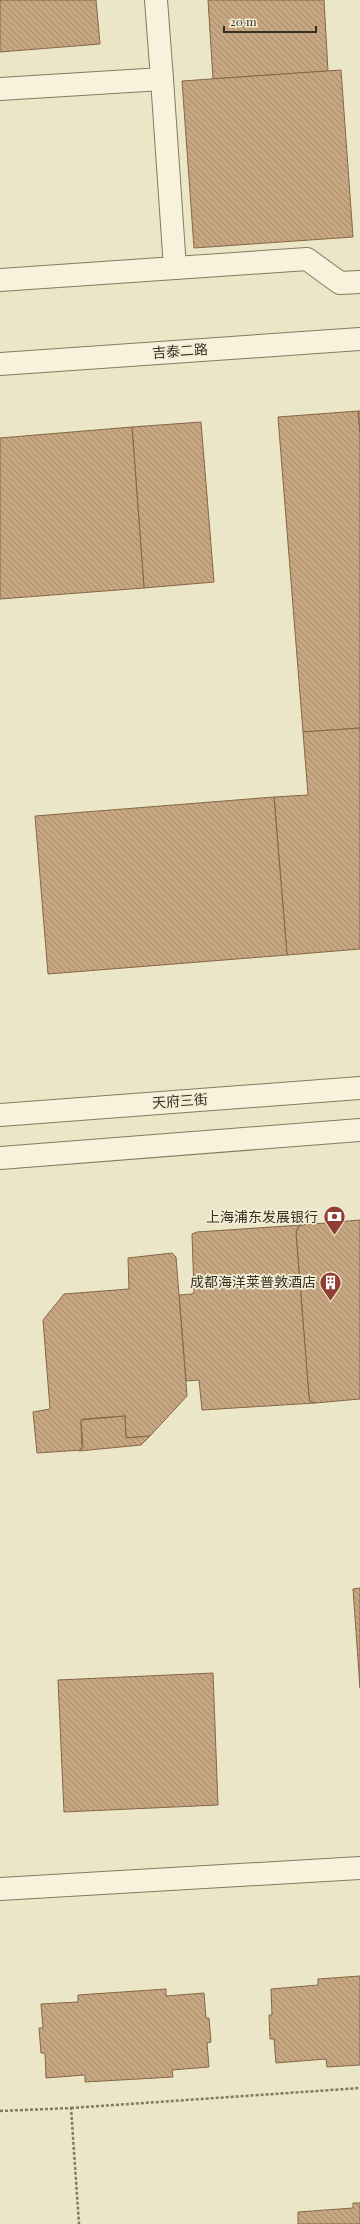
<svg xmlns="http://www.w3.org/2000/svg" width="360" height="2224" font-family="'Playfair Display','Noto Sans SC',serif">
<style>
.building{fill:url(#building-back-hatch);stroke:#846746}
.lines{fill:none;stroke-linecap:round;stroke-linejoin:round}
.minor-casing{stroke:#86795e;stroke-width:24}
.path{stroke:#86795e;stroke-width:2.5;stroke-dasharray:3 2;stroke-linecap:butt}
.minor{stroke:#f7f2db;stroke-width:22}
.labels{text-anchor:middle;stroke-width:3.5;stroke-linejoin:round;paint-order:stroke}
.street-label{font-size:14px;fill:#382f21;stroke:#f3efd7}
.poi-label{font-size:14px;fill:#382f21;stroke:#f3efd7;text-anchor:end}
</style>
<defs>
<pattern id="building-back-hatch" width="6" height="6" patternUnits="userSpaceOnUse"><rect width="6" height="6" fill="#c7a781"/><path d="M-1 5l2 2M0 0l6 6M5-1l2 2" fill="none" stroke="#a38869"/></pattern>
</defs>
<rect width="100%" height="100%" fill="#ece6c8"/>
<!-- building -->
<g class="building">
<polygon points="0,0 96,0 100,44 0,52"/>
<polygon points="208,0 324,0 328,71 213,79"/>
<polygon points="341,70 353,237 194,248 182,81"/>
<polygon points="358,411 360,432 360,728 303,732 278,417"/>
<polygon points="358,411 360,411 360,432"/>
<polygon points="201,422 214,582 144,588 132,427"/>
<polygon points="132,427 144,588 0,599 0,438"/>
<polygon points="360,728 360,949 287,955 274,797 308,795 303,732"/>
<polygon points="274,797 287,955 48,974 35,816"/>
<polygon points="360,1220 360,1399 315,1403 310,1401 309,1397 296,1233 298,1227 302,1225"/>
<polygon points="302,1225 298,1227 296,1233 309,1397 310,1401 315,1403 202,1410 199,1380 186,1381 179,1295 192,1294 194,1292 192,1234 197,1232"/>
<polygon points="172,1253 176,1257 187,1396 150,1436 126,1438 125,1416 83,1419 81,1422 82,1450 37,1453 33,1412 50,1409 43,1320 64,1294 129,1289 128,1258"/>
<polygon points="125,1416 126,1438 150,1436 141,1445 79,1451 83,1448 81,1420"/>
<polygon points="360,1588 360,1688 353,1589"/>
<polygon points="213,1673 218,1805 64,1812 58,1680"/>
<polygon points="360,1976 360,2065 327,2067 326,2059 276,2063 274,2039 270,2039 269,2015 272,2015 271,1989 318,1985 318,1979"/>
<polygon points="166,1989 166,1996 204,1993 206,2018 209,2018 211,2042 207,2043 209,2067 172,2070 173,2077 85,2082 85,2075 46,2078 45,2053 41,2053 39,2028 43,2028 41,2004 78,2002 78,1995"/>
<polygon points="353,2203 360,2203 360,2224 298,2224 298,2212 353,2208"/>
</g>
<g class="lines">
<defs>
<g id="minor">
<polyline points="0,89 162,79 156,0"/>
<polyline points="175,268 307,259 340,283 360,282"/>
<polyline points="0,280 175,268 162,79"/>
<polyline points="0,364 360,339"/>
<polyline points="0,1115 360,1088"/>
<polyline points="0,1158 360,1130"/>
<polyline points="0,1889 360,1868"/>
</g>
</defs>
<!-- minor casing -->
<use href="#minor" class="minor-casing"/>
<!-- path -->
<g class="path">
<polyline points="71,2108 360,2088"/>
<polyline points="0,2111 71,2108 79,2224"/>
</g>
<!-- minor -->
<use href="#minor" class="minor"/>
</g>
<!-- icons -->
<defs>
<symbol id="bank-pin" viewBox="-11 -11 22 30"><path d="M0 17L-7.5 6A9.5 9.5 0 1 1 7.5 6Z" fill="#913e32" stroke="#f3efd7"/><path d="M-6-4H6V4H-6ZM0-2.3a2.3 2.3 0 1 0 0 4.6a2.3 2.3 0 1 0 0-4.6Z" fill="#fff"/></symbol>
<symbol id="building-pin" viewBox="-11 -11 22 30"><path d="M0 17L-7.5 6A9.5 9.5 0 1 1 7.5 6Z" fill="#913e32" stroke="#f3efd7"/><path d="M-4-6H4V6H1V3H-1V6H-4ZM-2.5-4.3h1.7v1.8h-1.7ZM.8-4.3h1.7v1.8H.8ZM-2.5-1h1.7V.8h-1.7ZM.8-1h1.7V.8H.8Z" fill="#fff"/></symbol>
</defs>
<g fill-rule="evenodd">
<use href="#bank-pin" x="322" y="1204" width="25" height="34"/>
<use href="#building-pin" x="318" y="1270" width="25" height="34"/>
</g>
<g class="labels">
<!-- street labels -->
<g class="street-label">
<text transform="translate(180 351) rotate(-4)" y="5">吉泰二路</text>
<text transform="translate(180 1101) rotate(-4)" y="5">天府三街</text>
</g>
<!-- poi labels -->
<g class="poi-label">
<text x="318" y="1222">上海浦东发展银行</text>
<text x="316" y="1287">成都海洋莱普敦酒店</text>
</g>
</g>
<!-- scale -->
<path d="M224 26v6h92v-6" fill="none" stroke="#382f21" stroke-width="2"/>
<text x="230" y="26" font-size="12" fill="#382f21" stroke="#f3efd7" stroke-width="3" paint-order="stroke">20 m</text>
</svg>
